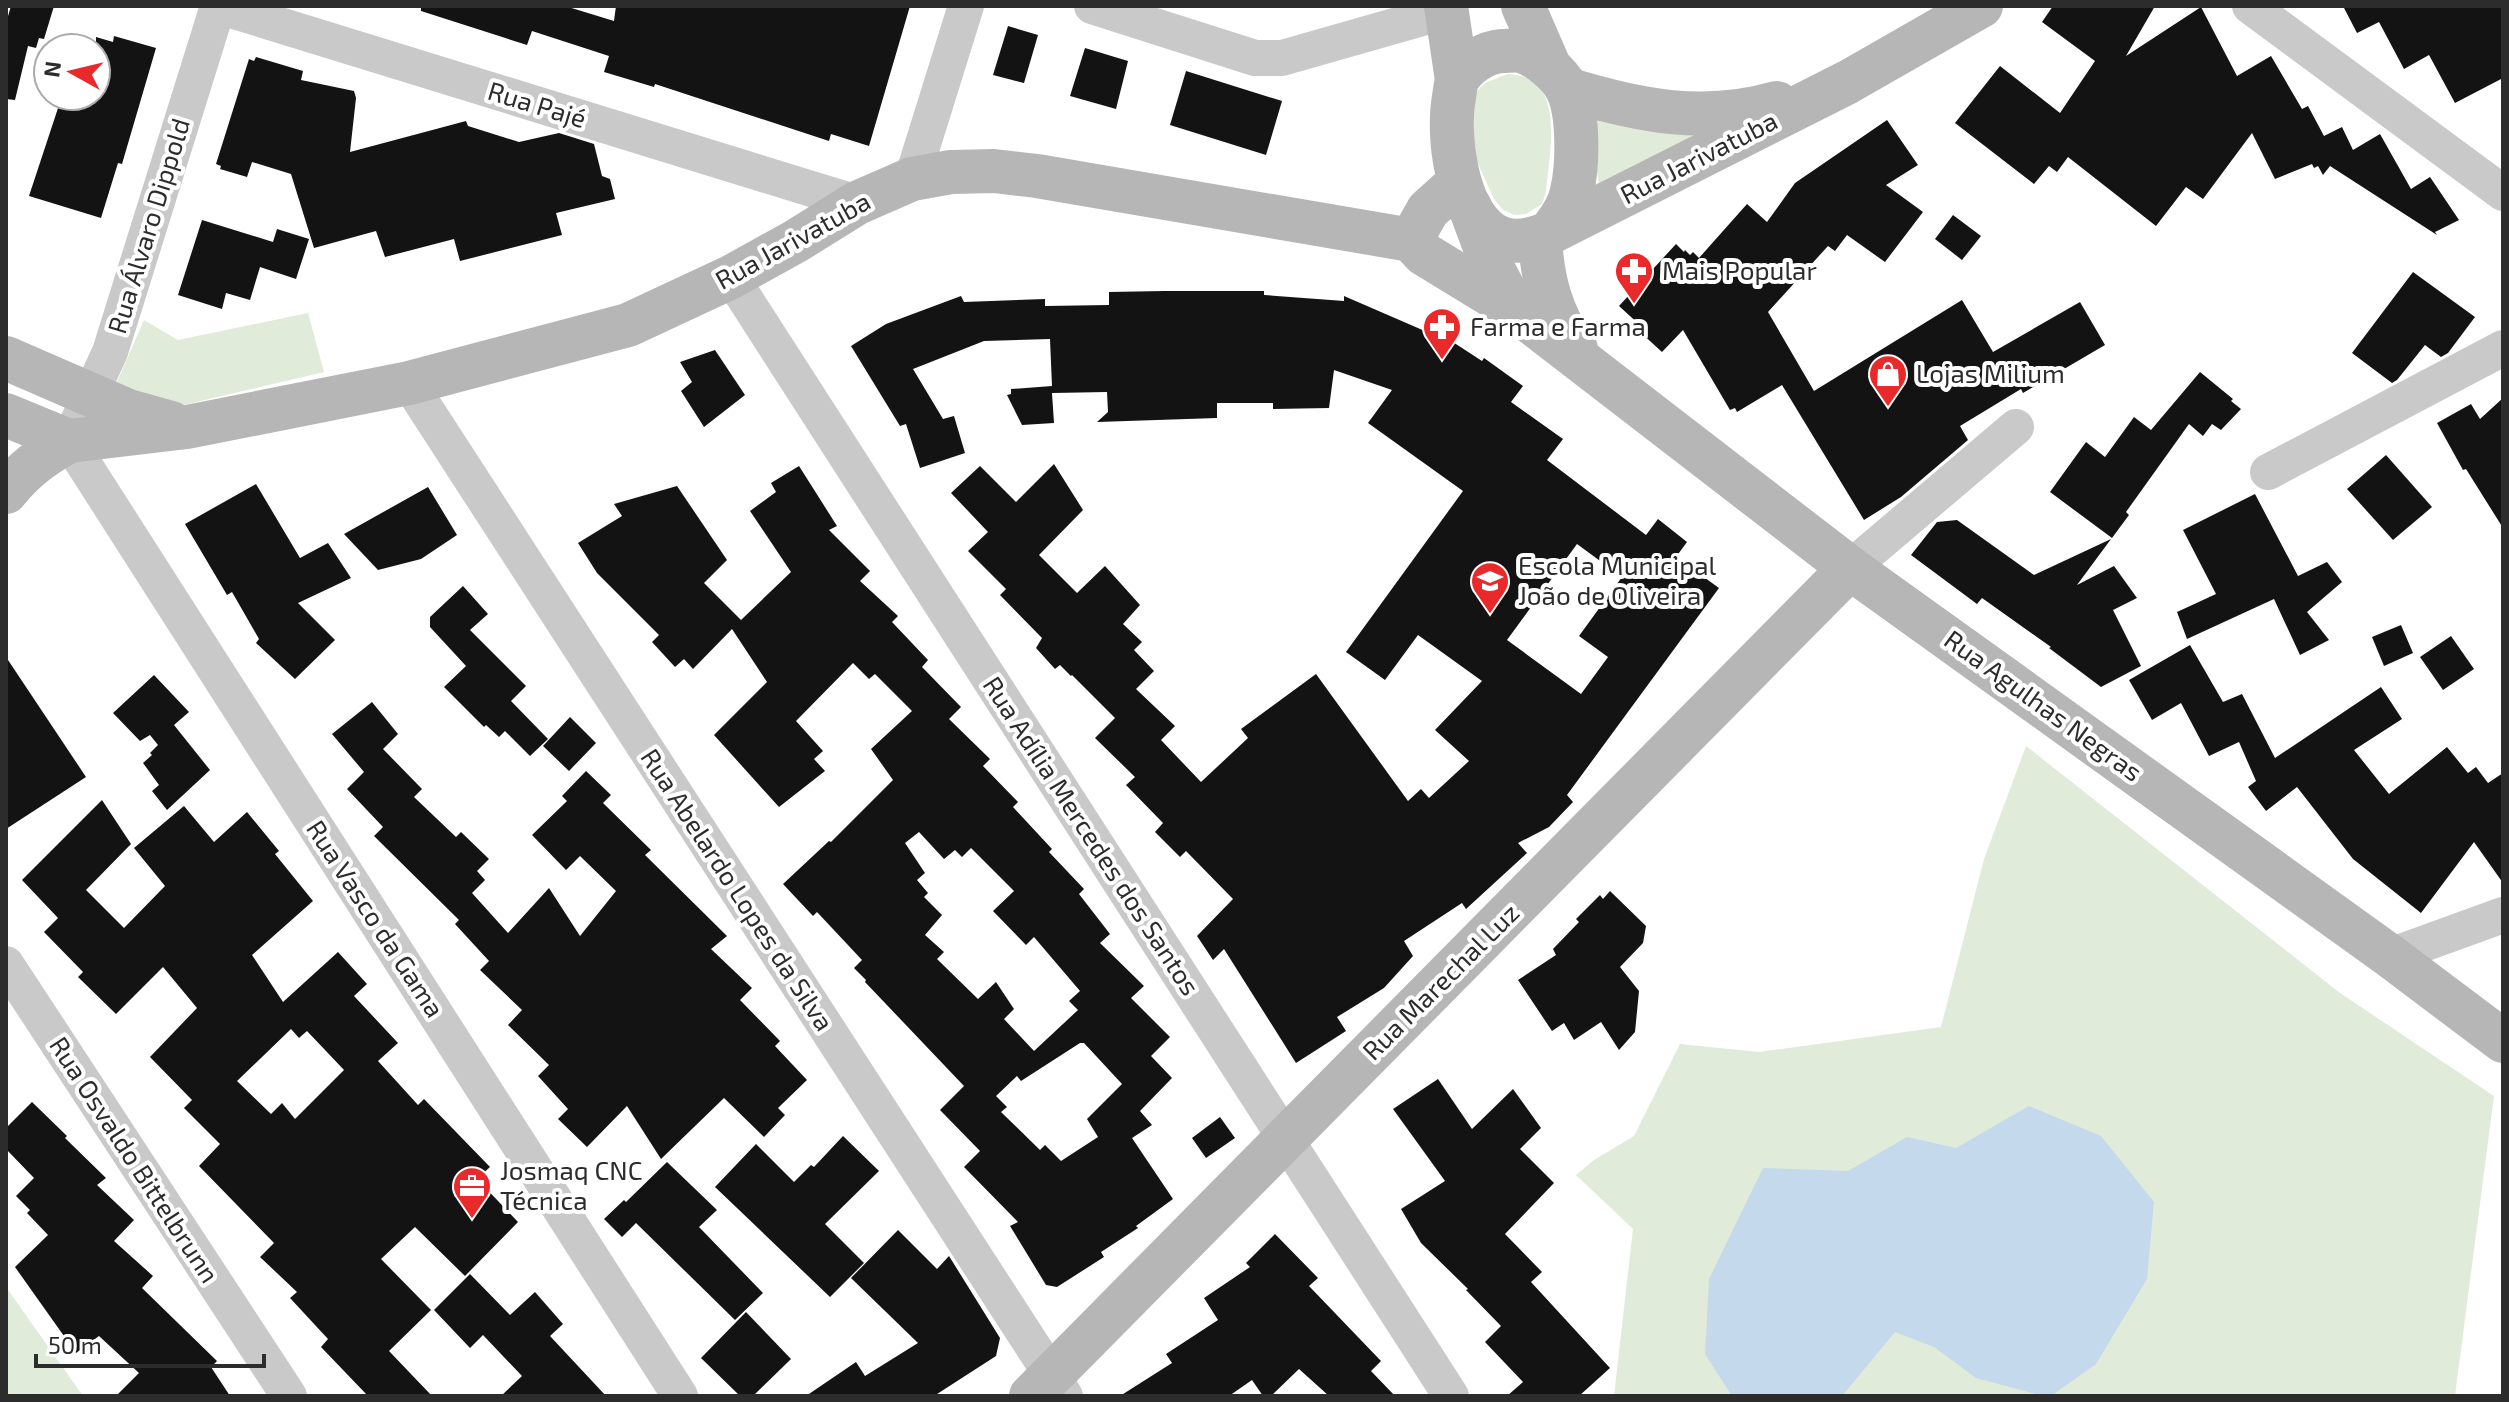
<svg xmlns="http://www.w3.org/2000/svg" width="2509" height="1402" font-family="'Exo 2',sans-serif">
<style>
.green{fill:#e1ebd9}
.water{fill:#c4d9eb}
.building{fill:#131313;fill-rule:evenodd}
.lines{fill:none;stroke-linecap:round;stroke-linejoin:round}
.street{stroke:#c9c9c9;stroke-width:36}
.secondary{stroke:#b6b6b6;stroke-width:44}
.labels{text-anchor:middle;stroke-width:8;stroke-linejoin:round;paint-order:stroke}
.street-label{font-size:26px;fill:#2c2c2c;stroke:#fff}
.poi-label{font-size:26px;fill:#2c2c2c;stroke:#fff;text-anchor:start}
</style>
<rect width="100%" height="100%" fill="#fff"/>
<!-- green -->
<g class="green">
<path d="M1507,74C1568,76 1549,151 1546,192L1542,204L1526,214L1515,215L1503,210L1494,199L1470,146L1475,93L1485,83Z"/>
<polygon points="1590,112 1721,125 1599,188"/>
<polygon points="308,313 324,372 179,406 111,396 144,320 178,340"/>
<polygon points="2026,746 2340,993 2494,1096 2455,1396 1614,1396 1633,1229 1576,1175 1594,1160 1634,1136 1680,1044 1759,1052 1941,1027 1984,859"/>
<polygon points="6,1287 83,1396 6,1396"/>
</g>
<!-- water -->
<polygon class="water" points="2029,1106 2101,1136 2154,1202 2147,1279 2096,1364 2051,1396 2043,1396 1976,1378 1934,1347 1895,1332 1842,1396 1732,1396 1705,1354 1709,1279 1763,1168 1848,1171 1907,1137 1956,1148"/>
<!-- building -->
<g class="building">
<polygon points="11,6 54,6 44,39 39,38 36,48 28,46 15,100 6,99 6,23"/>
<polygon points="421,6 565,6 614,21 616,6 910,6 869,146 831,134 829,141 655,84 654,87 604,72 609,56 532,31 527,45 421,11"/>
<polygon points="2053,6 2155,6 2126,56 2201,7 2237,76 2271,56 2302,109 2308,106 2324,136 2342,127 2353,150 2380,134 2411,189 2430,177 2459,220 2435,232 2437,235 2330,166 2323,175 2318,166 2314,168 2312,164 2275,179 2252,133 2203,199 2186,187 2156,226 2068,157 2057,172 2049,166 2034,184 1955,123 2000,66 2060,113 2095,61 2042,22"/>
<polygon points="2343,6 2503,6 2503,78 2455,103 2429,55 2404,69 2379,22 2357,33"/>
<polygon points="1008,26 1038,35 1024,83 993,75"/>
<polygon points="114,36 156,48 122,164 118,163 101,218 29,196 62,96 96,96 96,37 113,42"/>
<polygon points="1085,48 1128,61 1116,109 1070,96"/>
<polygon points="256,57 303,71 301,80 354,91 356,98 350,152 466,121 468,126 519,142 559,133 594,144 602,176 610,179 615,199 556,213 562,235 460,261 454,239 385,257 376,231 314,248 291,174 252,162 247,177 220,169 221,166 216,164 249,59 254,61"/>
<polygon points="1186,71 1282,101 1266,155 1170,125"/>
<polygon points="1887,120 1918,165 1886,185 1923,212 1885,262 1847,235 1835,251 1828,246 1768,312 1814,391 1962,300 1993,352 2080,302 2105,345 2023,393 2021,389 1960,426 1968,440 1901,497 1864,520 1782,385 1737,412 1735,408 1730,410 1683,330 1662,352 1639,331 1642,327 1619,306 1676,244 1684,252 1685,250 1690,255 1693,252 1699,258 1747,204 1767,222 1795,183"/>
<polygon points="1953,215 1981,236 1962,260 1935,239"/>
<polygon points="202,220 273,242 277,229 309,239 296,279 260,267 250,300 226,293 222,309 178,295"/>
<polygon points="2413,272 2475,317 2448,353 2441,357 2425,345 2397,380 2392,383 2352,353"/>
<path d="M1164,291H1264V295L1344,301V296L1434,335L1436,331L1482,361L1484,358L1523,386L1511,402L1563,439L1547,460L1646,535L1658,519L1687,542L1676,557L1719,588L1567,795L1573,802L1549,827L1518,843L1527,853L1466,909L1462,903L1404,941L1413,956L1384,988L1337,1017L1346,1031L1296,1063L1224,949L1213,960L1197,936L1233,899L1186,851L1180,857L1155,832L1163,823L1126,785L1135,777L1095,738L1115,718L1072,675L1071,676L1060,665L1055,669L1036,648L1042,638L1000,595L1006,589L968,551L988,532L951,493L980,466L1016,502L1054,464L1083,510L1039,555L1077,593L1105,566L1140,605L1123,624L1142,642L1134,650L1154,671L1136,689L1175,726L1161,740L1201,782L1248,738L1241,729L1316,674L1408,801L1421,789L1429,798L1469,761L1435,730L1482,681L1418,635L1385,680L1346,652L1463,491L1368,423L1392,390L1334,370L1329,408L1273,409V403H1217V418L1097,422L1108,412L1107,392L1052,393L1054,423L1022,425L1007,395L1011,394V389L1052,386L1050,339L984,341L913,369L943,419L954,416L965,453L920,468L906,424L900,426L851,346L886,324L961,296L964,302L1045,299V306L1109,305V292ZM1577,544L1622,577L1579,636L1608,657L1581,694L1507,640Z"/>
<polygon points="715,350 745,395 704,427 681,391 692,382 680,362"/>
<polygon points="2200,372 2233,399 2231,401 2241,409 2221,430 2212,424 2203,436 2189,424 2126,512 2129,515 2112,538 2050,492 2086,442 2105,457 2134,417 2151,430"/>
<polygon points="2503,398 2503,528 2466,469 2463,470 2437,423 2471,404 2480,419"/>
<polygon points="2386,455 2432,507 2393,540 2347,489"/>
<path d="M799,466L837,526L829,530L870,571L860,581L898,616L892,622L928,660L922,667L961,707L949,719L990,759L983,766L1018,802L1013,807L1052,849L1049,852L1084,889L1079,894L1110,934L1100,943L1144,986L1131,998L1170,1037L1151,1056L1172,1078L1140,1111L1152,1125L1132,1138L1173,1199L1136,1226L1138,1228L1101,1252L1104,1257L1057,1287L1046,1285L1010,1226L1018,1222L964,1167L980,1151L940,1110L964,1086L865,982L866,980L854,968L862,960L817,912L813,916L783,884L829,841L831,842L893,780L871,749L912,711L875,674L869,679L853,663L796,721L823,751L814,759L825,771L779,807L714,735L767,682L732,629L693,669L684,659L675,667L652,642L659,635L597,573L578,543L622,516L614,504L677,486L727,560L704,583L741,620L791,572L750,511L776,492L771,483ZM919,832L944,859L955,850L962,857L971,848L1014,891L993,911L1026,945L1034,937L1080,991L1069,1001L1078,1010L1034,1051L1004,1019L1014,1009L996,982L978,999L937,959L944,952L925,935L942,915L924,897L928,893L917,880L925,873L905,843ZM1080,1043H1084L1122,1084L1087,1119L1098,1137L1061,1161L1045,1145L1040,1150L1001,1112L1007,1107L996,1096L1017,1076L1021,1081Z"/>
<polygon points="256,484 300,558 328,543 351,578 298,603 335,640 295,679 256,643 259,639 232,592 227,595 185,524"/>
<polygon points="428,487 457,535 421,559 378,570 344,534"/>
<polygon points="2255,494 2298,576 2327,562 2342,582 2307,612 2329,640 2300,655 2274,599 2187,639 2177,612 2216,594 2183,530"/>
<polygon points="1957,520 2034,575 2111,539 2077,585 2114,566 2137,598 2113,610 2141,666 2101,687 2049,648 2051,647 1982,598 1977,604 1911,555 1937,522"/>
<polygon points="463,586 488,614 470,630 526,686 511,701 548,739 530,756 505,731 499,737 486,725 484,727 444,687 466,666 430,627 430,617"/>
<polygon points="2401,625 2413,653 2384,666 2372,637"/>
<polygon points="2451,636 2474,669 2443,690 2420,657"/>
<polygon points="2190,645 2223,702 2242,694 2275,758 2381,687 2402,719 2354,750 2389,794 2447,747 2468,773 2476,767 2488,783 2503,773 2503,883 2474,842 2421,913 2353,859 2297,787 2266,811 2248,787 2256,781 2239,742 2209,756 2181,703 2152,720 2129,680"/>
<polygon points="6,657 86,777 6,829"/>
<polygon points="154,675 189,712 174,725 210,770 167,810 152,791 159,785 143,763 152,755 150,753 158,745 150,735 140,741 113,713"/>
<polygon points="372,702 398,734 383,749 422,789 414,797 456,837 461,832 489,859 477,871 485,880 472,893 508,933 549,888 580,936 616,891 580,856 566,870 532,835 567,801 562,796 586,771 611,795 603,803 651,850 645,855 727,936 711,949 752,988 740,1000 780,1041 775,1046 807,1080 778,1108 785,1115 764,1137 724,1098 661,1159 627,1106 587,1147 558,1119 568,1109 538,1076 549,1065 508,1025 522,1010 480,970 489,961 455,924 459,920 374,836 383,827 347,789 364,772 332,734"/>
<polygon points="570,717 596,743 569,771 543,746"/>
<path d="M102,800L131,844L86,890L124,928L165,886L134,848L184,806L214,842L247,812L279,851L275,854L313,901L252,955L283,1002L338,952L367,984L354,996L398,1043L378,1061L418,1105L424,1099L490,1167L477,1179L518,1222L465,1276L415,1227L381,1259L431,1310L389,1351L432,1396H368L321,1347L328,1339L290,1298L297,1292L260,1257L274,1243L199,1166L220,1144L184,1108L192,1100L150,1057L197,1008L163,967L116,1014L78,977L83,972L44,932L58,918L22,880ZM291,1029L299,1038L307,1031L344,1070L295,1119L282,1103L271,1114L237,1081Z"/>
<polygon points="1610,891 1646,926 1643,943 1620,967 1639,991 1635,1032 1619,1050 1601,1022 1574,1040 1564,1023 1552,1031 1518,980 1556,955 1553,949 1579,922 1576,919 1600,895 1603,899"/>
<polygon points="1438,1079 1472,1129 1513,1089 1541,1128 1520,1149 1554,1183 1505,1234 1542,1272 1531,1282 1610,1368 1579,1396 1507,1396 1523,1382 1485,1342 1501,1326 1466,1290 1468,1289 1421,1243 1401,1209 1445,1181 1393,1109"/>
<polygon points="32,1102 67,1136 65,1138 106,1178 97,1185 134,1220 114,1241 153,1276 142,1288 217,1361 211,1367 230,1396 116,1396 139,1373 99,1336 76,1353 15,1267 48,1235 27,1213 30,1210 16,1196 34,1178 6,1149 6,1128"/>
<polygon points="1220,1117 1235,1138 1206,1158 1192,1138"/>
<polygon points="843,1136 879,1171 825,1224 864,1263 830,1297 715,1187 756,1144 794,1182 811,1165 814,1167"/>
<polygon points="667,1162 717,1210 699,1227 763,1293 735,1320 636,1223 622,1237 604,1219 624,1200 626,1202"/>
<polygon points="898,1230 937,1269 949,1256 1000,1338 996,1356 934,1396 806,1396 856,1362 865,1376 918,1343 851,1278"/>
<polygon points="1275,1234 1318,1278 1309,1286 1381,1361 1371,1371 1395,1396 1329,1396 1299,1369 1271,1396 1263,1396 1252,1380 1229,1396 1120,1396 1172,1363 1166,1354 1218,1320 1204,1298 1250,1267 1246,1263"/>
<polygon points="470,1274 510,1315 535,1292 563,1324 550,1336 606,1396 501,1396 522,1376 483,1335 470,1348 434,1310"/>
<polygon points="746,1312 791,1359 753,1396 740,1396 701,1358"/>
</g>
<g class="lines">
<!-- street -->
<g class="street">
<polyline points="218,6 110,352 69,441 680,1396"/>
<polyline points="218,6 857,203"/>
<polyline points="1092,6 1255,58 1282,58 1447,11"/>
<polyline points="2250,6 2503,193"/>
<polyline points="912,179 966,6"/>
<polyline points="731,277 1451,1396"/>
<polyline points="409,383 1065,1396"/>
<polyline points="2268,472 2503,348"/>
<polyline points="1850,568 2016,427"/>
<polyline points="2390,956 2503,915"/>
<polyline points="6,964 289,1396"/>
</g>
<!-- secondary -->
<g class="secondary">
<polyline points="1446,6 1457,80"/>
<polyline points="1523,6 1550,68"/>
<path d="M1567,89C1639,111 1704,124 1777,103"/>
<polyline points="1470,207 1493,269 1514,309 1850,568 2390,956 2503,1041"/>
<path d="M1549,233C1559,221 1569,207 1572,191C1578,165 1579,113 1567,89C1559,73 1538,56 1521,51C1515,50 1508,51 1502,51C1486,52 1466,64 1458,79C1455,84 1455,92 1454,97C1447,136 1456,208 1491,233C1509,246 1530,241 1549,233L1848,82L1981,6"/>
<path d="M1540,237C1542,279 1551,315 1576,349"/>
<polyline points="1411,240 1428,210 1459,182"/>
<polyline points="6,358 128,411 171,423"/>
<polyline points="6,415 69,441 187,427 409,383 628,325 731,277 796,241 857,203 912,179 951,172 994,171 1037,176 1411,240 1424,254 1514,309"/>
<path d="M6,492C24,469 44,455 69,441"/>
<polyline points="1031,1396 1850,568"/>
</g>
</g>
<!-- icons -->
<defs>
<symbol id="pharmacy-pin" viewBox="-11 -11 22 30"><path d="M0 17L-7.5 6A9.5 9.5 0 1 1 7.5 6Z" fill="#e9292a" stroke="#fff"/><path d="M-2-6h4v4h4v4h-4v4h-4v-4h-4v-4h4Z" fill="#fff"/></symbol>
<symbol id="shop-pin" viewBox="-11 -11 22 30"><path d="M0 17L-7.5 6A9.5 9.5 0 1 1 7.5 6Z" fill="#e9292a" stroke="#fff"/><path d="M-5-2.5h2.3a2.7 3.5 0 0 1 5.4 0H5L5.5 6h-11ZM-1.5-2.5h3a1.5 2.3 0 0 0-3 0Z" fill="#fff"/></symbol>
<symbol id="school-pin" viewBox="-11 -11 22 30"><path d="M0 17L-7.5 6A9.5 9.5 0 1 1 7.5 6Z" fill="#e9292a" stroke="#fff"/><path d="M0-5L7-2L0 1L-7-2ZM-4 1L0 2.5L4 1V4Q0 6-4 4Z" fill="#fff"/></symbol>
<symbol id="office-pin" viewBox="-11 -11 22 30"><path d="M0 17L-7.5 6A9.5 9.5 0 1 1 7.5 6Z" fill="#e9292a" stroke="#fff"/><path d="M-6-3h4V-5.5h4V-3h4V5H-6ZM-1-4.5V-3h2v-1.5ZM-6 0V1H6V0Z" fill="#fff"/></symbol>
</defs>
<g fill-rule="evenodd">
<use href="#pharmacy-pin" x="1612" y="249" width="44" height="60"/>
<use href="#pharmacy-pin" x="1420" y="305" width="44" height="60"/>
<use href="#shop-pin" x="1866" y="352" width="44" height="60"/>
<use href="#school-pin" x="1468" y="559" width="44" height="60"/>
<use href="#office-pin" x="450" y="1164" width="44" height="60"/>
</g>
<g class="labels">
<!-- street labels -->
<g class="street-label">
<text transform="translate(537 105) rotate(17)" y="9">Rua Pajé</text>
<text transform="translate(1699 158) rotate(-27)" y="9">Rua Jarivatuba</text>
<text transform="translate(149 226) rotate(-73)" y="9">Rua Álvaro Dippold</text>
<text transform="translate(793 241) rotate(-29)" y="9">Rua Jarivatuba</text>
<text transform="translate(2043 706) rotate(36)" y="9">Rua Agulhas Negras</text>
<text transform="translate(1091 836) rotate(57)" y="9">Rua Adília Mercedes dos Santos</text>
<text transform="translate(737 890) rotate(57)" y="9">Rua Abelardo Lopes da Silva</text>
<text transform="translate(375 919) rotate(57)" y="9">Rua Vasco da Gama</text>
<text transform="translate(1441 982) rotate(-45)" y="9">Rua Marechal Luz</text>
<text transform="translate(134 1160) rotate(57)" y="9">Rua Osvaldo Bittelbrunn</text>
</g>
<!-- poi labels -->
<g class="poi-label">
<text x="1662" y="280">Mais Popular</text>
<text x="1470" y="336">Farma e Farma</text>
<text x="1916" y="383">Lojas Milium</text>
<text x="1518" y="575">Escola Municipal<tspan x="1518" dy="30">João de Oliveira</tspan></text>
<text x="500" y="1180">Josmaq CNC<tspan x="500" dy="30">Técnica</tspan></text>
</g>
</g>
<!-- border -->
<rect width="2509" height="1402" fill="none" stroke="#2c2c2c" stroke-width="16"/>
<!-- north arrow -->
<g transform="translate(72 72) rotate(278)"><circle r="38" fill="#ffffff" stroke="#ababab" stroke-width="2"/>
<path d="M0-6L14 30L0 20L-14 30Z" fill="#e9292a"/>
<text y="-12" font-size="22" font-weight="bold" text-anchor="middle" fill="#2c2c2c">N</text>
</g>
<!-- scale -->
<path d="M36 1354v12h228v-12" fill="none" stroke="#2c2c2c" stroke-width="4"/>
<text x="48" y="1354" font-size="24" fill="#2c2c2c" stroke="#ffffff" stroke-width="6" paint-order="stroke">50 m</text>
</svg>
